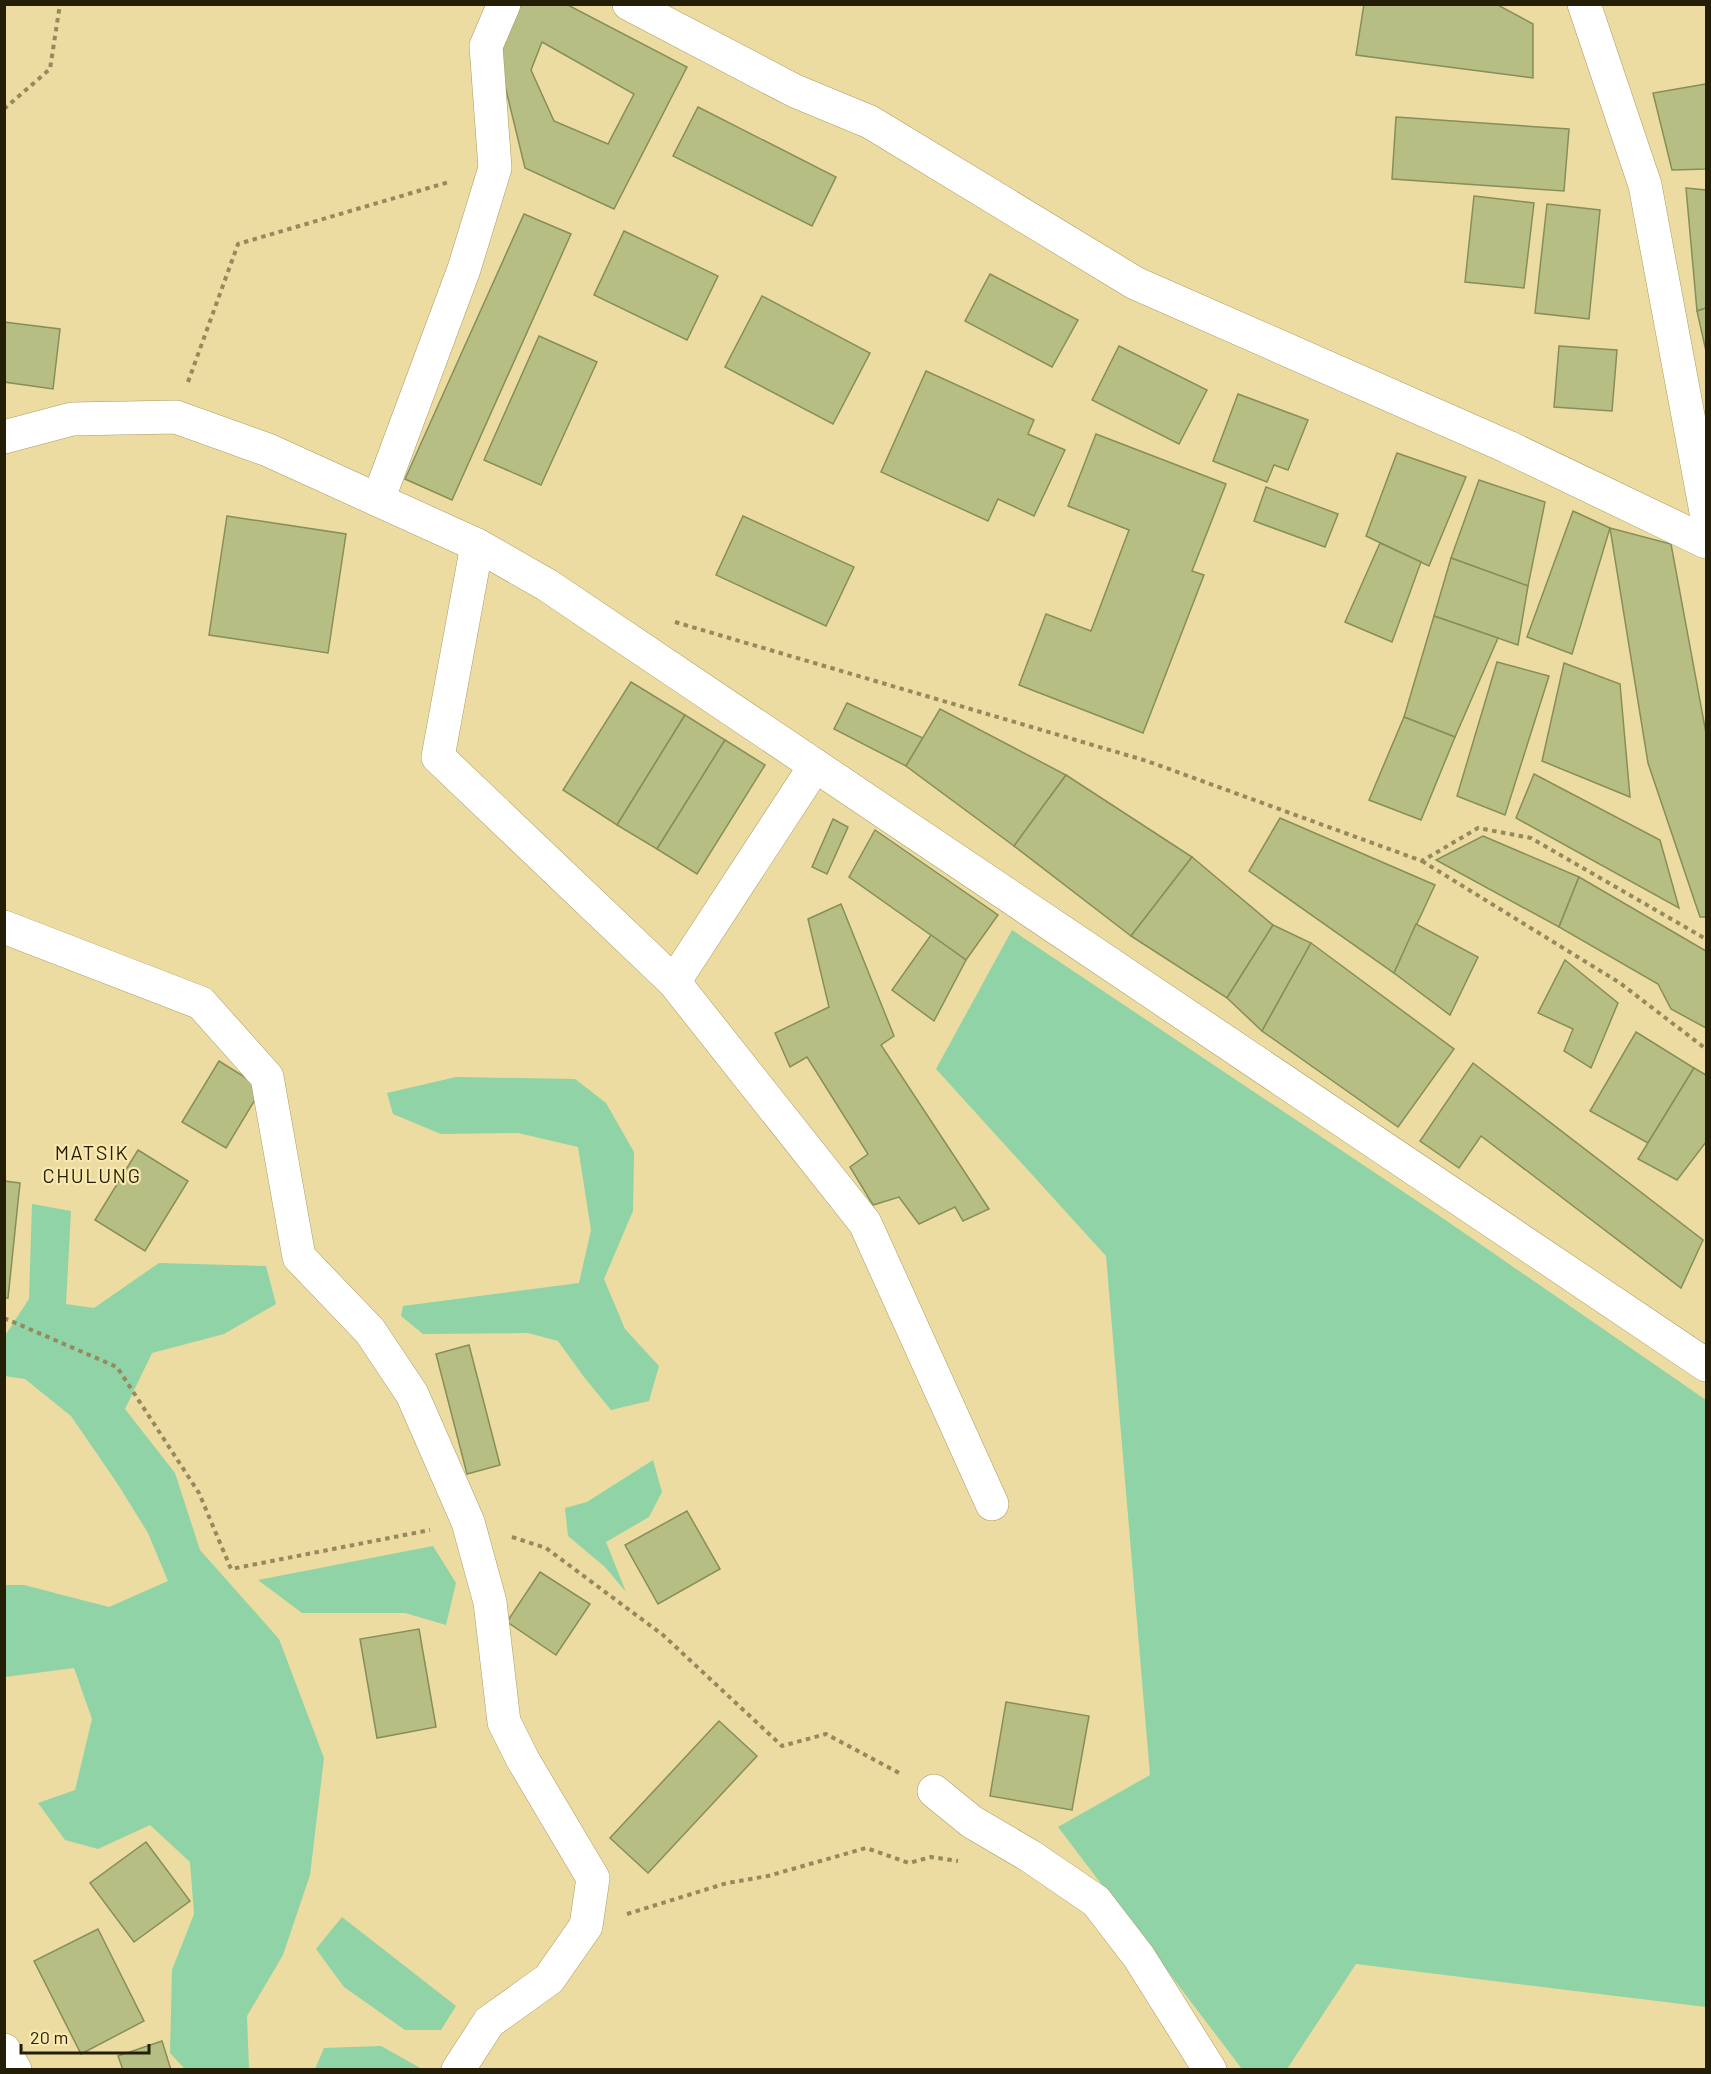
<svg xmlns="http://www.w3.org/2000/svg" width="1711" height="2074" font-family="Barlow,sans-serif">
<style>
.green{fill:#8fd3a6}
.building{fill:#b6be84;stroke:#878e57;stroke-width:1.5;fill-rule:evenodd}
.lines{fill:none;stroke-linecap:round;stroke-linejoin:round}
.minor-casing{stroke:#aa9b62;stroke-width:34}
.major-casing{stroke:#aa9b62;stroke-width:34}
.path{stroke:#95895e;stroke-width:4;stroke-dasharray:4.5 4.5;stroke-linecap:butt}
.minor{stroke:#fff;stroke-width:33}
.major{stroke:#fff;stroke-width:33}
.labels{text-anchor:middle;stroke-width:4.5;stroke-linejoin:round;paint-order:stroke}
.quarter-label{font-size:20px;letter-spacing:1.5px;fill:#241e07;stroke:#f9e9ae}
</style>
<rect width="100%" height="100%" fill="#ecdca1"/>
<!-- green -->
<g class="green">
<polygon points="1012,930 1441,1217 1706,1400 1706,2007 1356,1964 1287,2069 1242,2069 1058,1827 1150,1775 1106,1256 936,1069"/>
<polygon points="456,1077 575,1079 606,1103 634,1152 633,1211 604,1279 625,1329 659,1366 649,1401 611,1410 584,1377 558,1341 528,1333 423,1334 401,1316 403,1306 579,1283 591,1230 578,1147 518,1133 441,1134 393,1114 387,1093"/>
<polygon points="32,1204 71,1211 66,1304 94,1308 159,1263 266,1266 276,1304 224,1334 152,1353 125,1409 175,1473 200,1550 279,1639 324,1758 310,1875 283,1955 247,2016 249,2069 185,2069 170,2053 172,1970 194,1914 190,1862 150,1825 98,1849 65,1840 38,1803 75,1790 92,1719 74,1668 5,1677 5,1585 24,1585 109,1607 168,1581 148,1533 117,1483 71,1416 25,1379 5,1376 5,1334 6,1334 29,1299"/>
<polygon points="653,1460 662,1492 649,1517 606,1542 626,1592 605,1567 568,1536 565,1508 587,1502"/>
<polygon points="433,1546 456,1583 446,1625 405,1613 302,1613 258,1580"/>
<polygon points="342,1917 456,2006 441,2030 405,2030 344,1987 316,1949"/>
<polygon points="381,2046 422,2069 315,2069 324,2048"/>
</g>
<!-- building -->
<g class="building">
<path d="M521,4H566L687,67L614,209L525,168L498,57ZM542,42L634,94L608,144L554,121L531,70Z"/>
<polygon points="1364,4 1496,4 1533,24 1533,78 1356,55"/>
<polygon points="1706,84 1706,169 1672,170 1653,93"/>
<polygon points="698,107 836,177 812,226 673,156"/>
<polygon points="1396,117 1569,129 1564,191 1392,179"/>
<polygon points="1686,188 1706,190 1706,308 1697,311"/>
<polygon points="1474,196 1534,203 1524,288 1465,282"/>
<polygon points="1547,204 1600,210 1589,319 1535,313"/>
<polygon points="524,214 571,234 452,500 405,479"/>
<polygon points="624,231 718,276 687,340 594,295"/>
<polygon points="990,274 1078,320 1052,367 965,321"/>
<polygon points="762,296 870,353 833,424 725,367"/>
<polygon points="1706,308 1706,351 1697,311"/>
<polygon points="4,322 60,329 53,389 4,382"/>
<polygon points="539,336 597,362 541,485 484,460"/>
<polygon points="1119,346 1207,390 1179,444 1092,400"/>
<polygon points="1559,346 1617,350 1612,411 1554,407"/>
<polygon points="926,371 1034,420 1028,434 1065,450 1034,516 998,499 988,521 881,472"/>
<polygon points="1238,394 1308,420 1288,470 1274,465 1267,482 1213,461"/>
<polygon points="1096,434 1226,484 1192,571 1204,575 1143,733 1019,685 1046,614 1091,631 1129,530 1068,506"/>
<polygon points="1397,453 1466,477 1429,566 1366,536"/>
<polygon points="1479,480 1545,502 1528,586 1451,558"/>
<polygon points="1266,487 1338,514 1325,547 1254,521"/>
<polygon points="1573,511 1610,528 1572,654 1527,637"/>
<polygon points="227,516 346,534 328,653 209,635"/>
<polygon points="743,516 854,567 826,626 716,575"/>
<polygon points="1610,528 1671,544 1706,733 1706,917 1700,917 1648,763"/>
<polygon points="1380,543 1421,562 1392,642 1345,622"/>
<polygon points="1451,558 1528,586 1518,645 1434,616"/>
<polygon points="1434,616 1498,638 1455,737 1404,717"/>
<polygon points="1497,662 1549,676 1505,815 1457,796"/>
<polygon points="1564,663 1620,684 1630,797 1542,761"/>
<polygon points="631,682 685,715 617,825 563,790"/>
<polygon points="847,703 923,738 906,766 834,729"/>
<polygon points="940,709 1066,775 1014,846 906,766"/>
<polygon points="685,715 725,740 657,849 617,825"/>
<polygon points="1404,717 1455,737 1421,820 1369,800"/>
<polygon points="725,740 765,765 697,874 657,849"/>
<polygon points="1534,774 1660,840 1679,908 1516,818"/>
<polygon points="1066,775 1192,857 1131,936 1014,846"/>
<polygon points="1280,818 1435,885 1394,973 1249,871"/>
<polygon points="833,819 848,827 827,874 812,867"/>
<polygon points="875,830 998,915 966,960 849,877"/>
<polygon points="1483,836 1579,877 1559,927 1436,860"/>
<polygon points="1192,857 1273,925 1227,998 1131,936"/>
<polygon points="1579,877 1706,951 1706,1028 1671,1009 1658,984 1559,927"/>
<polygon points="841,904 894,1036 881,1045 989,1209 963,1221 955,1207 919,1224 899,1197 873,1205 850,1167 868,1154 807,1057 790,1067 775,1033 829,1007 808,919"/>
<polygon points="1416,924 1478,957 1450,1015 1394,973"/>
<polygon points="1273,925 1311,943 1262,1031 1227,998"/>
<polygon points="931,935 966,960 934,1021 892,990"/>
<polygon points="1311,943 1454,1049 1398,1127 1262,1031"/>
<polygon points="1565,960 1618,1003 1591,1068 1564,1051 1573,1029 1538,1013"/>
<polygon points="1636,1032 1694,1068 1648,1143 1590,1111"/>
<polygon points="219,1061 262,1088 226,1148 182,1122"/>
<polygon points="1473,1063 1703,1240 1681,1288 1481,1136 1459,1168 1420,1141"/>
<polygon points="1694,1068 1706,1075 1706,1142 1677,1180 1638,1159"/>
<polygon points="138,1150 188,1181 145,1251 95,1220"/>
<polygon points="4,1181 20,1183 8,1298 4,1298"/>
<polygon points="469,1345 500,1465 467,1474 436,1354"/>
<polygon points="687,1511 720,1569 658,1604 625,1545"/>
<polygon points="540,1572 590,1604 556,1655 507,1622"/>
<polygon points="419,1629 436,1727 377,1738 360,1639"/>
<polygon points="1006,1702 1089,1716 1072,1810 990,1796"/>
<polygon points="719,1721 757,1756 648,1873 610,1838"/>
<polygon points="146,1842 190,1901 134,1942 90,1883"/>
<polygon points="98,1929 144,2021 81,2054 34,1961"/>
<polygon points="162,2041 171,2070 123,2070 118,2056"/>
</g>
<g class="lines">
<defs>
<g id="minor">
<polyline points="629,4 795,91 870,122 1135,283 1508,447 1706,542"/>
<polyline points="1584,4 1645,185 1706,512"/>
<polyline points="378,500 464,269 495,168 486,46 504,4"/>
<polyline points="477,545 438,757 674,982 865,1223 992,1504"/>
<polyline points="4,927 201,1003 267,1077 299,1257 370,1331 412,1394 468,1522 490,1602 504,1722 523,1760 593,1878 586,1926 549,1979 489,2022 458,2070"/>
<polyline points="674,982 815,766"/>
<polyline points="934,1791 972,1822 1030,1856 1096,1901 1139,1957 1210,2070"/>
<polyline points="4,2050 15,2070"/>
</g>
<polyline id="major" points="4,437 72,419 176,417 268,450 477,545 547,585 1706,1365"/>
</defs>
<!-- minor casing -->
<use href="#minor" class="minor-casing"/>
<!-- major casing -->
<use href="#major" class="major-casing"/>
<!-- path -->
<g class="path">
<polyline points="4,109 50,69 60,4"/>
<polyline points="188,382 238,244 449,182"/>
<polyline points="675,622 1147,761 1422,861 1478,828 1531,838 1706,939"/>
<polyline points="1422,861 1620,983 1706,1049"/>
<polyline points="4,1318 117,1367 199,1493 231,1569 430,1530"/>
<polyline points="512,1537 546,1548 663,1635 782,1746 826,1734 901,1774"/>
<polyline points="627,1914 727,1883 768,1876 866,1848 909,1863 931,1857 958,1861"/>
</g>
<!-- minor -->
<use href="#minor" class="minor"/>
<!-- major -->
<use href="#major" class="major"/>
</g>
<g class="labels">
<!-- quarter labels -->
<g class="quarter-label">
<text x="92" y="1160">MATSIK<tspan x="92" dy="23">CHULUNG</tspan></text>
</g>
</g>
<!-- border -->
<rect width="1711" height="2074" fill="none" stroke="#241e07" stroke-width="12"/>
<!-- scale -->
<path d="M21 2044v9h128v-9" fill="none" stroke="#241e07" stroke-width="3"/>
<text x="30" y="2044" font-size="18" fill="#241e07" stroke="#f9e9ae" stroke-width="4.5" paint-order="stroke">20 m</text>
</svg>
